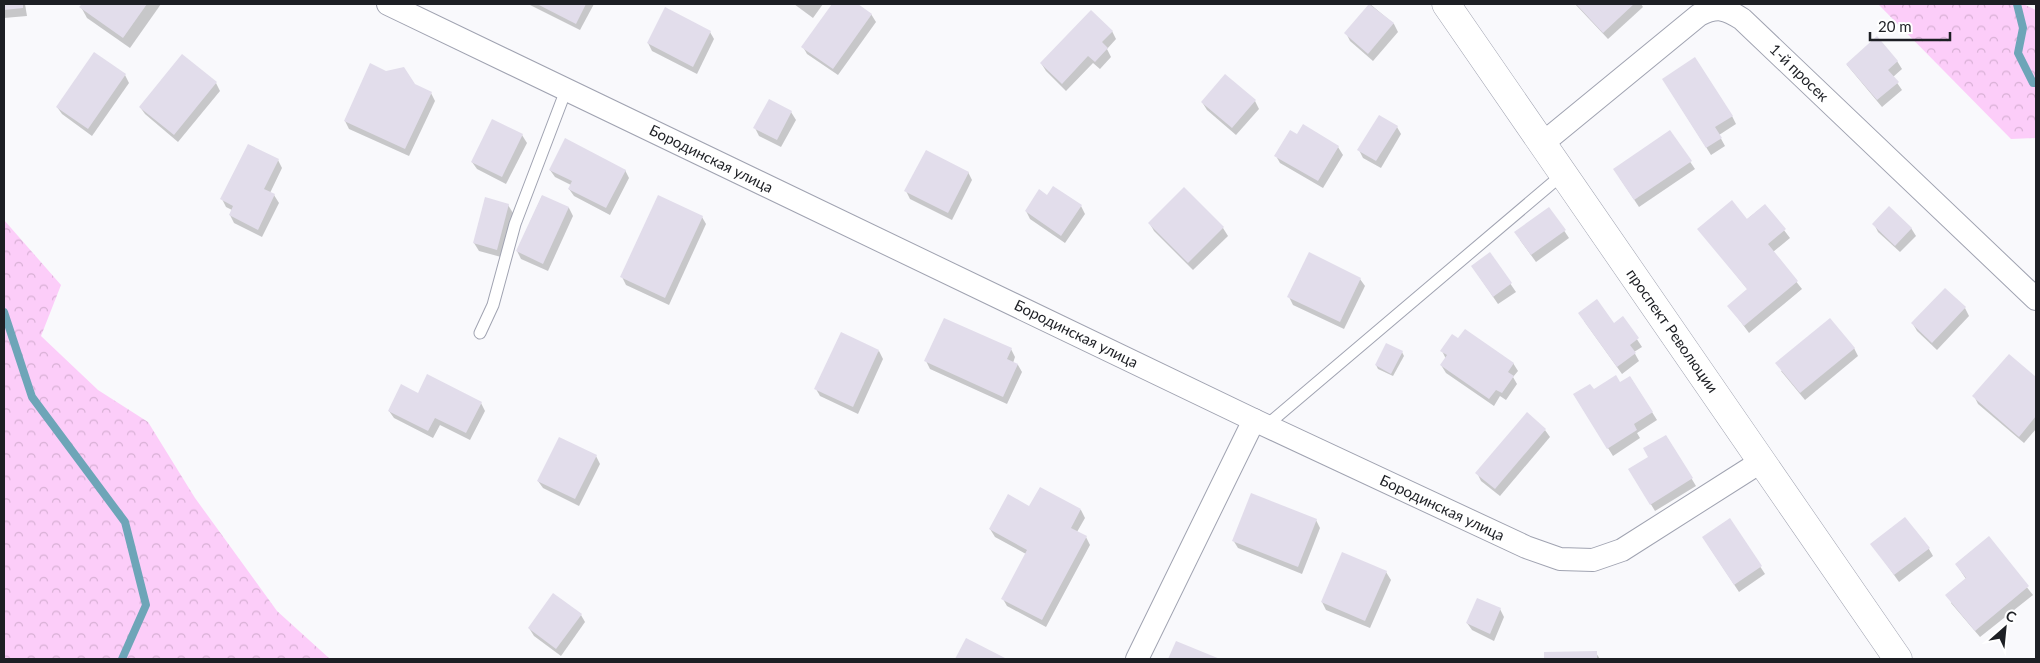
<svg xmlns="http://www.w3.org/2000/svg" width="2040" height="663" font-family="Lato,sans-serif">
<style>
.forest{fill:url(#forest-crowns)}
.shadow{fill:#0003}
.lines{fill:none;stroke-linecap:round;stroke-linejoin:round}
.stream{stroke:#6ea5b8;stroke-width:8}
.building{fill:#e2ddeb}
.service-casing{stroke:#a0a3b1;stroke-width:13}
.minor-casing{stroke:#a0a3b1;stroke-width:24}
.tertiary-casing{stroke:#a0a3b1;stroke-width:29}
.service{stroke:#fff;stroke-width:11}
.minor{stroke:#fff;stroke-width:22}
.tertiary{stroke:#fff;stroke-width:28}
.labels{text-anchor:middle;stroke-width:4;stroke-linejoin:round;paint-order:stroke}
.street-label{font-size:15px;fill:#1d1f24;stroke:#fff}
</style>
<defs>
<pattern id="forest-crowns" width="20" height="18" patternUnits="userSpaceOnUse" patternTransform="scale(1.25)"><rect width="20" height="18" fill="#fccdf9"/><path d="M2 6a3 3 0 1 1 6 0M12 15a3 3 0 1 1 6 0" fill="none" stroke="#d8b0d5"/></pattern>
</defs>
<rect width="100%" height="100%" fill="#f9f9fc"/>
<!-- forest -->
<g class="forest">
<polygon points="1878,4 2023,4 2036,10 2036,138 2011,139"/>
<polygon points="4,220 61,285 41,336 98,390 148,422 195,498 277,611 330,659 4,659"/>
</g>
<!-- shadow -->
<g class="shadow">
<polygon points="4,4 25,4 27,16 4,18"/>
<polygon points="83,4 161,4 130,48 87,18 81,7"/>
<polygon points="528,4 594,4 580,30"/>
<polygon points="794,4 823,4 813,18"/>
<polygon points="834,4 856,4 871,14 876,22 838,75 807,54 803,47"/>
<polygon points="1370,4 1394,24 1398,32 1373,61 1350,41 1346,33"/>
<polygon points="1575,4 1641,4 1643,7 1608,39"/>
<polygon points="1112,31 1116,39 1107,49 1111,57 1100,69 1093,63 1066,91 1046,71 1041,63"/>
<polygon points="710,32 714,39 697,74 652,51 648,43"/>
<polygon points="1897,61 1902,69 1893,77 1902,90 1882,107 1847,65"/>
<polygon points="125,75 129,83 92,136 62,114 57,107"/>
<polygon points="216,83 220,91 178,142 145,114 140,107"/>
<polygon points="1668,87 1732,116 1736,124 1719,135 1725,146 1711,155"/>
<polygon points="431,93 435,101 409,156 349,129 345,121"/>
<polygon points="769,101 791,112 796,120 781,147 759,136 755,128"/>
<polygon points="1255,101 1259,109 1236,135 1207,110 1202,102"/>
<polygon points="1397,127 1401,134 1381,168 1363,158 1359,150"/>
<polygon points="1670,132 1695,169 1639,207 1619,177"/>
<polygon points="522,135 527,143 506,184 477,169 472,162"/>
<polygon points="1298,136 1338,147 1343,155 1323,188 1280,163 1276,156"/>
<polygon points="278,160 282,168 270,193 274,195 279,203 262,237 234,223 230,215 232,210 226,207 222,199"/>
<polygon points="550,170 625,170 629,178 610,215 574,196 569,189 571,185 555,177"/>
<polygon points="968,172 972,180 952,220 910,199 906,191"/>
<polygon points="1184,189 1223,228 1228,236 1193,270 1154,231 1150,224"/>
<polygon points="542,196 569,208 573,216 548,271 521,259 517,251"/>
<polygon points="1047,196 1081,206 1085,214 1065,243 1030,219 1026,211"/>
<polygon points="508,205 513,213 501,257 479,251 474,243"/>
<polygon points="1765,205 1790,238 1773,252 1802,289 1749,333 1729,306 1748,290 1699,229 1746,220"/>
<polygon points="1549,208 1569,238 1536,262 1520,240"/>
<polygon points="702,217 706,224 669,305 626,285 622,277"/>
<polygon points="1874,224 1911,228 1916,236 1900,252 1878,232"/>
<polygon points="1490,254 1516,292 1498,304 1472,266"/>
<polygon points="1360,279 1365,286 1344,329 1293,305 1289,297"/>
<polygon points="1965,308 1969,316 1937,350 1917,331 1913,324"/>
<polygon points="1623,318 1642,347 1634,352 1639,361 1622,374 1584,321 1614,324"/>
<polygon points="1459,339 1513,363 1518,371 1513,377 1517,384 1506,400 1500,396 1494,406 1446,373 1441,365 1446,359 1442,351"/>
<polygon points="1854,348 1858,356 1805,400 1781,371"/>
<polygon points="1011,349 1015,357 1013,363 1018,365 1022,372 1007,404 930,369 926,361"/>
<polygon points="879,351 883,359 858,414 820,396 816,389"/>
<polygon points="1402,352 1404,356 1393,376 1378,369 1376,365"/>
<polygon points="2009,355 2036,379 2036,429 2024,443 1978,404 1974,396"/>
<polygon points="1630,377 1657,420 1637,433 1640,438 1613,456 1579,402 1594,391 1620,383"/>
<polygon points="418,394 481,403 485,411 470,440 440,425 433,438 394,418 389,411"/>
<polygon points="1545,430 1550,437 1500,496 1481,481 1477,473"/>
<polygon points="1666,436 1696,486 1655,511 1630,470 1650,457"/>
<polygon points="596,456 600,464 579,506 543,488 538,481"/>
<polygon points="1030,508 1081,510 1085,518 1077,532 1086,537 1090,545 1046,627 1007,606 1003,599 1026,554 995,537 990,529"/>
<polygon points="1316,520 1320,528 1302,574 1238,548 1233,540"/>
<polygon points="1730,520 1765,574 1739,592 1708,545"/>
<polygon points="1988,538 2033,595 1980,637 1951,603 1966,579 1956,564"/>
<polygon points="1872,544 1929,549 1933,556 1899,582"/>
<polygon points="1386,572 1391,580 1370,628 1326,610 1322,602"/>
<polygon points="1500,609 1504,617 1494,641 1472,630 1467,623"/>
<polygon points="581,615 585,622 561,656 534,636 529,628"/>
<polygon points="1545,653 1596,653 1600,659 1545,659"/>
</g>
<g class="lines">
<!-- stream -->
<g class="stream">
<polyline points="2017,4 2023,28 2018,53 2033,83 2036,83"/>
<polyline points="4,312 32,397 125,522 146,605 122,659"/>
</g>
</g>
<!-- building -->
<g class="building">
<polygon points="4,4 23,4 23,8 4,10"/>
<polygon points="82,4 147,4 123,38 79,7"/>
<polygon points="537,4 586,4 576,24"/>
<polygon points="832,4 858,4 872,14 833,69 801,47"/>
<polygon points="1369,4 1394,23 1368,54 1344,33"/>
<polygon points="1576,4 1634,4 1603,33"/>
<polygon points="665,7 711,31 693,67 647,43"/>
<polygon points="1091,10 1113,31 1102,42 1108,48 1095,62 1088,56 1062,84 1040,63"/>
<polygon points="1877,36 1898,61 1888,70 1899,82 1877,100 1846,64"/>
<polygon points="94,52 126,74 88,129 56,107"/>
<polygon points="182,54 217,82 174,135 139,107"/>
<polygon points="1695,57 1733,116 1715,127 1722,138 1706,148 1662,79"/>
<polygon points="370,63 386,71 404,67 415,84 432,92 405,149 344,121"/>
<polygon points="1225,74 1256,100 1232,128 1201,102"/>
<polygon points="769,99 792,111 777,140 753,128"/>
<polygon points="1379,115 1398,126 1376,161 1357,150"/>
<polygon points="492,119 523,134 502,177 471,162"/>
<polygon points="1303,124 1339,146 1318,181 1274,156 1290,130 1297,134"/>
<polygon points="1670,130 1692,161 1634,200 1613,169"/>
<polygon points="565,138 626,170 606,208 568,189 572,181 549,170"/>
<polygon points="248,144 279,159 264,189 275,194 258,230 229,215 233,206 220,199"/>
<polygon points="926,150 969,172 948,213 904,191"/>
<polygon points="1053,186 1082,205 1061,236 1025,211 1039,189 1047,195"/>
<polygon points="1184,187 1224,227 1188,263 1148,223"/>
<polygon points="542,195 569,207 543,264 516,251"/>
<polygon points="658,195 703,216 665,298 620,277"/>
<polygon points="485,197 509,204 497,250 473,243"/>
<polygon points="1732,200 1747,219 1765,204 1786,229 1768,244 1798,281 1744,326 1727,306 1747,289 1697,229"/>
<polygon points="1889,206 1912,228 1895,246 1872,224"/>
<polygon points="1549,207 1566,230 1531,255 1514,232"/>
<polygon points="1309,252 1361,278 1340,322 1287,297"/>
<polygon points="1490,252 1512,283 1493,297 1471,266"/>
<polygon points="1945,288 1966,307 1932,343 1911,323"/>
<polygon points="1597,299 1614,323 1623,316 1639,338 1630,345 1636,353 1617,367 1578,313"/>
<polygon points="944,318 1012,348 1007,359 1018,364 1003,397 924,361"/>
<polygon points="1830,318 1855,348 1800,393 1775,363"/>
<polygon points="1465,329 1514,363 1508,372 1514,376 1502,393 1496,390 1489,399 1440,365 1447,355 1440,351 1452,334 1458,338"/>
<polygon points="841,332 879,350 853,407 814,389"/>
<polygon points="1386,343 1403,351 1391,374 1375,365"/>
<polygon points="2009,354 2036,377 2036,416 2019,437 1972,396"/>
<polygon points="427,374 482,402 466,433 435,418 428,431 388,411 401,384 418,393"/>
<polygon points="1616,375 1620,382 1630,376 1653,412 1634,424 1637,430 1607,449 1573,394 1590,384 1594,389"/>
<polygon points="1527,412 1546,429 1495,489 1475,473"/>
<polygon points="1666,435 1693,478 1650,505 1628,469 1648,457 1643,448"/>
<polygon points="559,437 597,455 575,499 537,481"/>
<polygon points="1040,487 1081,509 1071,528 1087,536 1042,620 1001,599 1027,550 989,529 1008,494 1029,506"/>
<polygon points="1251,493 1317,519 1298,567 1232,541"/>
<polygon points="1905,517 1930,548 1894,575 1870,544"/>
<polygon points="1730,518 1762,566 1734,585 1702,537"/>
<polygon points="1989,536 2029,586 1975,631 1945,595 1966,578 1955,564"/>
<polygon points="1342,552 1387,571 1365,621 1321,602"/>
<polygon points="553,593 582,614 556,649 528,628"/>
<polygon points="1477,598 1501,608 1490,634 1466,623"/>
<polygon points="966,638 1005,658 1004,659 955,659"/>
<polygon points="1176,641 1220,659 1168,659"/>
<polygon points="1597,651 1597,659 1544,659 1544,652"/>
</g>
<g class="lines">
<defs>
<g id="service">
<polyline points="480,333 493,305 515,224 566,90"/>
<polyline points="1267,425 1563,174"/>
</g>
<g id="minor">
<polyline points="388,4 1254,420 1526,547 1560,559 1593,560 1622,550 1762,461"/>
<path d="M1543,143L1699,15C1717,6 1725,8 1742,19L2036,299"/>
<polyline points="1137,659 1254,420"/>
</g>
<polyline id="tertiary" points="1446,4 1898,659"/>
</defs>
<!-- service casing -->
<use href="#service" class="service-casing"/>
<!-- minor casing -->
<use href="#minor" class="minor-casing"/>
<!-- tertiary casing -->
<use href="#tertiary" class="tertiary-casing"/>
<!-- service -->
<use href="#service" class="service"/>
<!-- minor -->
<use href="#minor" class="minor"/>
<!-- tertiary -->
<use href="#tertiary" class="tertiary"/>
</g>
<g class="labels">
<!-- street labels -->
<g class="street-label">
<text transform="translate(1799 73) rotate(44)" y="5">1-й просек</text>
<text transform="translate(711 159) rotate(26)" y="5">Бородинская улица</text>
<text transform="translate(1672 331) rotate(55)" y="5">проспект Революции</text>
<text transform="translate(1076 334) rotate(26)" y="5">Бородинская улица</text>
<text transform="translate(1442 508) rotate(25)" y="5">Бородинская улица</text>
</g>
</g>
<!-- border -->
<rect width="2040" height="663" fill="none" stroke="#1d1f24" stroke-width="10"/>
<!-- north arrow -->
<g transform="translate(2005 628) rotate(27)" stroke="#ffffff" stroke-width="4" paint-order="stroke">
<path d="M0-4L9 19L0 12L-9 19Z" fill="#1d1f24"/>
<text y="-8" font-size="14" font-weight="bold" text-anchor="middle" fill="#1d1f24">С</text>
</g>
<!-- scale -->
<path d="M1870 32v8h80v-8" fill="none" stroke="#1d1f24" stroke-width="2.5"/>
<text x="1878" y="32" font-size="15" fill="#1d1f24" stroke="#ffffff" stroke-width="4" paint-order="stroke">20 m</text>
</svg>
